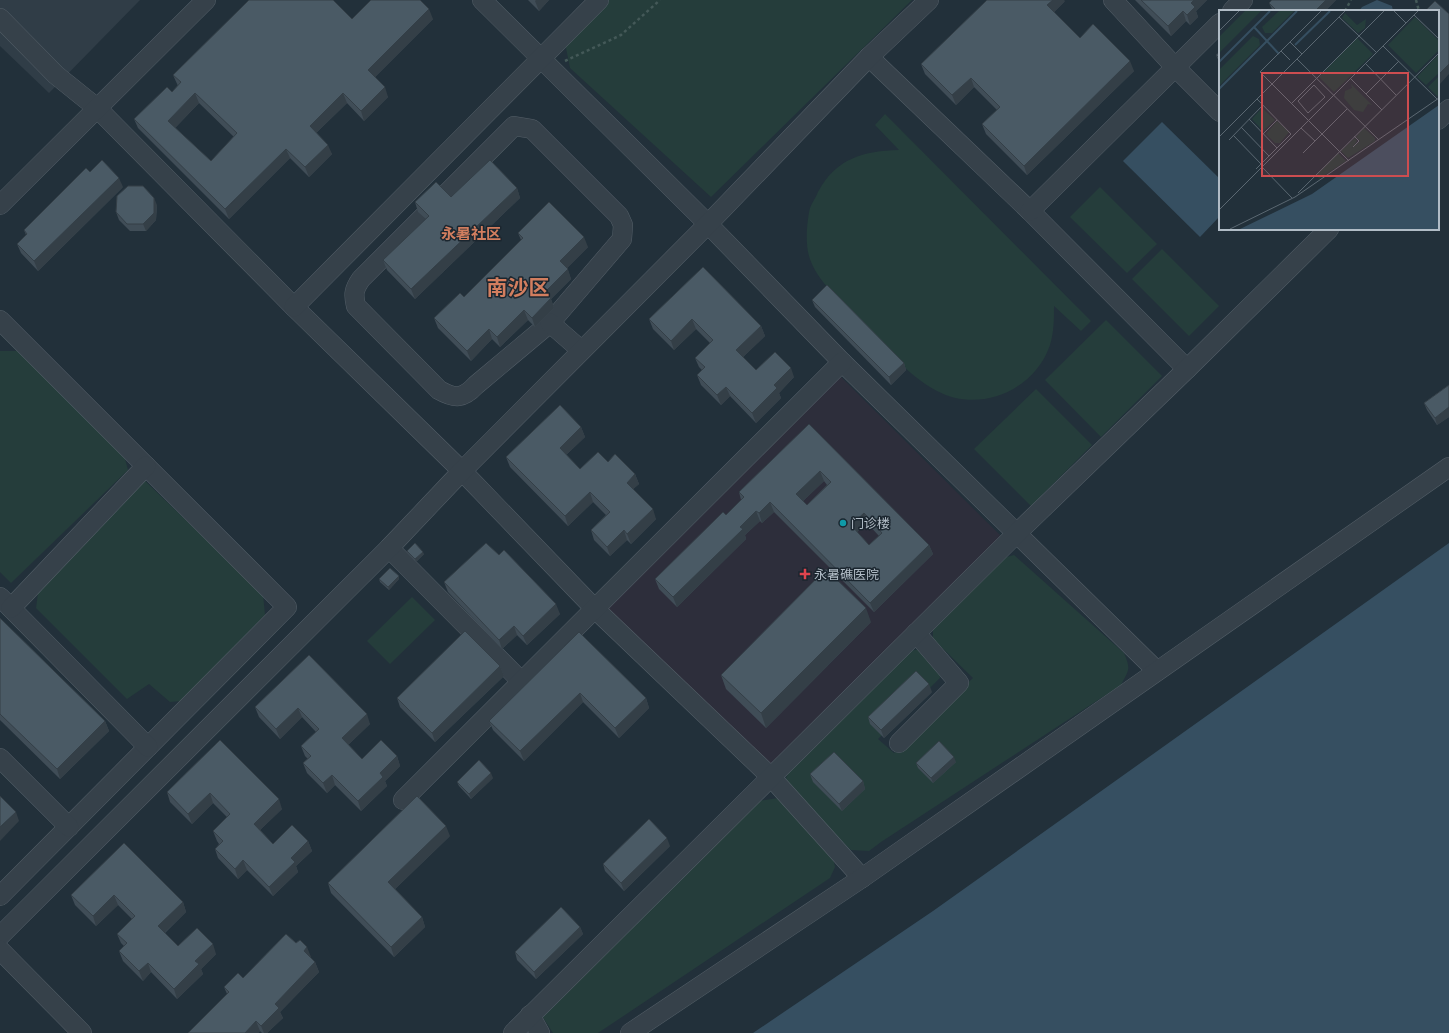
<svg xmlns="http://www.w3.org/2000/svg" width="1449" height="1033" font-family="'Roboto Condensed','Noto Sans SC',sans-serif">
<style>
.medical{fill:#2d2e3b}
.airport{fill:#303d47}
.green{fill:#253d3b}
.water{fill:#364f61}
.lines{fill:none;stroke-linecap:round;stroke-linejoin:round}
.minor-casing{stroke:#545f68;stroke-width:20}
.path{stroke:#445958;stroke-width:2.5;stroke-dasharray:3 3;stroke-linecap:butt}
.minor{stroke:#36414a;stroke-width:19}
.wall{fill:#404d57;fill-rule:evenodd}
.shaded-wall{fill:#343f47}
.building{fill:#4a5a65;stroke:#343f47;fill-rule:evenodd}
.culture-dot{fill:#0f9aa8;stroke:#1b262f;stroke-width:1.5}
.health-dot{fill:#e0444e;stroke:#1b262f;stroke-width:1.5}
.labels{text-anchor:middle;stroke-width:3;stroke-linejoin:round;paint-order:stroke}
.poi-label{font-size:13px;fill:#b1bcc6;stroke:#1b262f;text-anchor:start}
.quarter-label{font-size:15px;font-weight:bold;fill:#d27e5f;stroke:#1b262f}
.town-label{font-size:21px;font-weight:bold;fill:#d27e5f;stroke:#1b262f}
.inset-river{fill:none;stroke:#364f61;stroke-width:2}
.inset-road{fill:none;stroke:#5b6872;stroke-width:1}
.view{fill:#cd4d50;fill-opacity:0.15;stroke:#cd4d50;stroke-width:2}
.inset-edge{fill:none;stroke:#b1bcc6;stroke-width:2}
</style>
<rect width="100%" height="100%" fill="#22303a"/>
<!-- medical -->
<polygon class="medical" points="840,376 1003,538 769,771 606,609"/>
<!-- airport -->
<polygon class="airport" points="0,0 140,0 49,93 0,46"/>
<!-- green -->
<g class="green">
<polygon points="607,0 912,0 711,197 570,68 565,43"/>
<path d="M885,114L1091,321L1081,331L1054,306C1054,319 1054,332 1050,345C1035,390 980,414 937,391C906,375 881,342 857,317C840,299 816,281 809,256C805,243 807,221 810,208C812,203 816,197 818,192C836,158 864,151 899,150L875,125Z"/>
<polygon points="1100,187 1157,244 1127,273 1070,217"/>
<polygon points="1162,249 1219,306 1189,336 1132,279"/>
<polygon points="1106,320 1162,376 1101,437 1045,380"/>
<polygon points="0,351 17,351 124,455 128,470 11,583 0,572"/>
<polygon points="1036,389 1092,445 1031,506 974,449"/>
<polygon points="142,478 263,594 265,615 181,701 170,702 149,684 127,699 36,608 38,593"/>
<path d="M1014,555L1124,653C1131,670 1129,669 1121,685L881,842L869,851L851,850L789,789L786,778L791,768L908,651L921,649L939,668L940,678L878,739L894,753L973,678L933,639V627L1003,558Z"/>
<polygon points="412,597 435,620 390,664 367,641"/>
<polygon points="778,798 832,853 835,867 830,878 598,1033 553,1033 542,1016 758,801"/>
</g>
<!-- water -->
<g class="water">
<polygon points="1377,0 1392,6 1393,11 1359,11 1362,7"/>
<polygon points="1162,122 1220,179 1220,216 1200,237 1123,161"/>
<polygon points="1449,543 1449,1033 753,1033 933,911"/>
</g>
<g class="lines">
<defs>
<g id="minor">
<polyline points="482,0 708,224 842,362 1157,671"/>
<polyline points="1113,0 1175,67 1220,112"/>
<polyline points="1232,11 1243,0"/>
<polyline points="0,18 56,75 97,108 294,307 462,471 595,609 771,777 862,878"/>
<polyline points="869,57 1030,211 1187,369"/>
<polyline points="1438,120 1449,109"/>
<path d="M514,126L532,129L619,216L623,225L622,239L550,323L476,385C463,399 455,399 439,390L356,306C353,294 354,289 361,279Z"/>
<polyline points="0,205 206,0"/>
<polyline points="1030,211 1220,23"/>
<polyline points="294,307 599,0"/>
<polyline points="0,320 287,607 0,896"/>
<polyline points="550,323 581,350"/>
<polyline points="389,548 522,682"/>
<polyline points="0,597 148,747"/>
<polyline points="11,608 146,466"/>
<polyline points="899,743 959,683 916,633"/>
<polyline points="0,758 69,827"/>
<polyline points="403,800 842,362"/>
<polyline points="0,936 389,548 462,471 708,224 869,57 929,0"/>
<polyline points="0,950 82,1033"/>
<polyline points="530,1015 540,1033"/>
<polyline points="513,1033 1017,533 1187,369 1329,229"/>
<polyline points="630,1033 862,878 1449,467"/>
</g>
</defs>
<!-- minor casing -->
<use href="#minor" class="minor-casing"/>
<!-- path -->
<g class="path">
<polyline points="1416,0 1419,11"/>
<polyline points="1345,11 1351,0"/>
<polyline points="565,61 621,35 660,0"/>
</g>
<!-- minor -->
<use href="#minor" class="minor"/>
</g>
<!-- wall -->
<g class="wall">
<polygon points="528,0 549,0 539,11"/>
<polygon points="1135,0 1207,0 1196,11 1198,17 1190,25 1186,21 1171,36"/>
<polygon points="1336,0 1325,11 1273,11 1269,3"/>
<polygon points="1065,1 1054,12 1080,38 1134,71 1027,175 986,134 982,124 997,110 974,87 956,105 925,74 921,64"/>
<path d="M352,19H433L375,77L388,97L364,121L347,103L316,133L332,154L309,177L290,158L229,219L138,128L134,119L172,92L178,86L173,75ZM199,103L234,137L211,161L175,128Z"/>
<polygon points="1220,52 1220,64 1216,55"/>
<polygon points="123,187 38,271 21,253 17,244 26,235 24,230"/>
<polygon points="517,188 520,198 415,299 387,270 383,260 426,219 418,212 415,202"/>
<polygon points="157,205 156,220 146,231 130,231 119,220 116,212"/>
<polygon points="518,233 588,247 567,268 571,279 551,299 554,308 535,327 528,320 500,347 492,339 471,361 438,328 434,318 464,297 521,240"/>
<polygon points="703,267 761,326 765,336 743,357 756,370 794,377 779,393 781,398 756,423 730,396 721,405 701,385 697,375 702,370 699,367 695,358 710,343 696,329 674,350 653,329 649,319"/>
<polygon points="812,300 904,363 906,370 891,385 815,307"/>
<polygon points="1449,385 1449,417 1437,425 1427,410 1424,403"/>
<path d="M809,424L929,545L933,554L874,612L774,512L762,523L760,521L745,535L746,539L677,607L659,589L655,579L726,515L741,500L739,492ZM824,481L827,485L807,505L803,501ZM867,523L879,536L869,545L857,532Z"/>
<polygon points="581,427 585,437 566,455 580,469 608,462 635,474 639,484 633,489 656,519 631,544 627,540 610,556 594,540 591,530 606,515 593,502 568,526 510,467 506,457"/>
<polygon points="407,551 424,554 416,562 408,553"/>
<polygon points="499,555 560,614 527,645 517,635 502,649 448,592 444,582"/>
<polygon points="379,579 399,579 389,590 380,582"/>
<polygon points="0,618 105,721 109,731 60,779 0,720"/>
<polygon points="871,622 766,728 726,689 721,675"/>
<polygon points="579,632 646,698 649,708 619,738 583,702 524,761 493,730 489,721"/>
<polygon points="309,655 370,724 348,745 362,759 397,756 400,766 385,781 387,786 361,811 335,785 327,793 307,773 303,763 308,759 305,756 301,746 316,732 302,717 280,739 259,717 255,707"/>
<polygon points="500,666 504,676 435,742 400,707 397,698"/>
<polygon points="932,692 884,738 870,724 868,717"/>
<polygon points="220,740 282,809 260,830 273,844 308,841 312,851 296,866 298,872 273,896 247,870 238,879 218,858 215,849 219,844 217,841 213,831 227,817 213,803 192,824 170,802 167,792"/>
<polygon points="956,762 933,783 918,768 916,763"/>
<polygon points="810,774 863,781 865,789 842,811 813,782"/>
<polygon points="493,778 471,799 459,786 457,782"/>
<polygon points="450,836 395,889 422,917 425,927 394,957 331,893 328,883"/>
<polygon points="124,843 183,902 186,912 165,933 178,946 216,954 201,969 203,974 177,999 151,972 143,981 123,961 119,951 124,946 121,943 117,934 132,919 118,905 96,926 75,905 71,895"/>
<polygon points="670,846 624,891 605,871 603,864"/>
<polygon points="580,927 583,934 536,979 517,960 515,952"/>
<polygon points="311,957 310,958 315,962 319,972 280,1012 283,1018 267,1033 262,1033 260,1031 258,1033 188,1033 227,994 224,987 243,978"/>
</g>
<!-- shaded-wall -->
<g class="shaded-wall">
<polygon points="536,0 549,0 539,11 535,1"/>
<polygon points="1053,0 1064,0 1065,1 1051,15 1047,5"/>
<polygon points="1194,0 1207,0 1196,11 1198,17 1190,25 1187,15 1191,3"/>
<polygon points="1326,0 1336,0 1325,11 1315,11"/>
<polygon points="429,9 433,19 372,80 368,70"/>
<polygon points="1183,11 1186,21 1171,36 1168,26"/>
<polygon points="1130,61 1134,71 1027,175 1024,166"/>
<polygon points="1449,64 1449,74 1440,84 1438,79 1438,75"/>
<polygon points="971,78 974,87 956,105 952,95"/>
<polygon points="385,87 388,97 364,121 361,111"/>
<polygon points="195,93 199,103 172,131 168,121"/>
<polygon points="343,93 347,103 313,136 310,126"/>
<polygon points="328,145 332,154 309,177 305,167"/>
<polygon points="286,149 290,158 229,219 225,209"/>
<polygon points="119,178 123,187 38,271 34,261"/>
<polygon points="517,188 520,198 415,299 411,289"/>
<polygon points="154,198 157,205 156,220 146,231 143,224"/>
<polygon points="584,237 588,247 564,271 560,261"/>
<polygon points="568,269 571,279 551,299 554,308 535,327 532,318 545,292"/>
<polygon points="524,310 528,320 500,347 497,337"/>
<polygon points="692,319 696,329 674,350 671,341"/>
<polygon points="761,326 765,336 740,360 736,350"/>
<polygon points="489,329 492,339 471,361 467,351"/>
<polygon points="904,363 906,370 891,385 889,377"/>
<polygon points="791,368 794,377 779,393 781,398 756,423 752,413 774,385"/>
<polygon points="726,387 730,396 721,405 717,395"/>
<polygon points="1449,407 1449,417 1437,425 1435,418"/>
<polygon points="581,427 585,437 563,458 560,448"/>
<polygon points="820,471 824,481 800,504 796,494"/>
<polygon points="635,474 639,484 630,492 627,483"/>
<polygon points="590,492 593,502 568,526 565,516"/>
<polygon points="770,502 774,512 762,523 759,513"/>
<polygon points="653,509 656,519 631,544 627,534"/>
<polygon points="756,511 760,521 745,535 746,539 677,607 673,597 740,527"/>
<polygon points="864,513 867,523 854,535 851,525"/>
<polygon points="624,530 627,540 610,556 607,547"/>
<polygon points="929,545 933,554 874,612 870,603"/>
<polygon points="423,552 424,554 416,562 415,559"/>
<polygon points="399,576 399,579 389,590 388,587"/>
<polygon points="556,604 560,614 527,645 523,636"/>
<polygon points="866,608 871,622 766,728 761,713"/>
<polygon points="514,626 517,635 502,649 499,640"/>
<polygon points="500,666 504,676 435,742 432,733"/>
<polygon points="929,684 932,692 884,738 881,730"/>
<polygon points="580,693 583,702 524,761 520,751"/>
<polygon points="646,698 649,708 619,738 615,728"/>
<polygon points="298,708 302,717 280,739 276,729"/>
<polygon points="367,714 370,724 345,748 342,738"/>
<polygon points="105,721 109,731 60,779 57,769"/>
<polygon points="397,756 400,766 385,781 387,786 361,811 358,801 380,773"/>
<polygon points="954,757 956,762 933,783 931,778"/>
<polygon points="491,773 493,778 471,799 469,794"/>
<polygon points="332,775 335,785 327,793 323,783"/>
<polygon points="863,781 865,789 842,811 839,804"/>
<polygon points="210,793 213,803 192,824 188,814"/>
<polygon points="279,799 282,809 257,833 254,824"/>
<polygon points="16,812 19,821 0,841 0,827"/>
<polygon points="446,826 450,836 392,892 388,882"/>
<polygon points="667,838 670,846 624,891 621,883"/>
<polygon points="308,841 312,851 296,866 298,872 273,896 269,887 291,858"/>
<polygon points="243,860 247,870 238,879 235,869"/>
<polygon points="114,895 118,905 96,926 93,916"/>
<polygon points="183,902 186,912 161,936 158,926"/>
<polygon points="422,917 425,927 394,957 391,947"/>
<polygon points="580,927 583,934 536,979 534,972"/>
<polygon points="213,944 216,954 201,969 203,974 177,999 174,989 195,961"/>
<polygon points="307,947 311,957 307,961 304,951"/>
<polygon points="315,962 319,972 280,1012 283,1018 267,1033 264,1033 261,1026 275,1004"/>
<polygon points="148,963 151,972 143,981 139,971"/>
<polygon points="256,1021 260,1031 258,1033 245,1033"/>
</g>
<!-- building -->
<g class="building">
<path d="M249,0H333L352,19L371,0H420L429,9L368,70L385,87L361,111L343,93L310,126L328,145L305,167L286,149L225,209L134,119L167,87L172,92L181,82L173,75ZM195,93L237,133L211,161L168,121Z"/>
<polygon points="987,0 1053,0 1047,5 1080,38 1093,24 1130,61 1024,166 982,124 1000,107 971,78 952,95 921,64"/>
<polygon points="1141,0 1194,0 1191,3 1195,7 1187,15 1183,11 1168,26"/>
<polygon points="1272,0 1326,0 1315,11 1277,11 1269,3"/>
<polygon points="1435,1 1449,14 1449,64 1438,75 1438,11 1425,11"/>
<polygon points="1220,52 1220,59 1216,55"/>
<polygon points="102,160 119,178 34,261 17,244 27,234 24,230 86,168 90,172"/>
<polygon points="490,160 517,188 411,289 383,260 429,216 415,202 436,182 451,197"/>
<polygon points="128,186 143,186 154,198 154,213 143,224 127,224 116,212 117,196"/>
<polygon points="549,202 584,237 560,261 568,269 545,292 551,298 532,318 524,310 497,337 489,329 467,351 434,318 460,293 464,297 523,238 518,233"/>
<polygon points="703,267 761,326 736,350 756,370 775,352 791,368 774,385 777,388 752,413 726,387 717,395 697,375 705,367 695,358 713,340 692,319 671,341 649,319"/>
<polygon points="827,285 904,363 889,377 812,300"/>
<polygon points="1449,385 1449,407 1435,418 1424,403"/>
<polygon points="560,405 581,427 560,448 580,469 598,452 608,462 615,454 635,474 627,483 653,509 627,534 624,530 607,547 591,530 610,512 590,492 565,516 506,457"/>
<path d="M809,424L929,545L870,603L770,502L759,513L756,511L740,527L743,529L673,597L655,579L723,512L726,515L744,497L739,492ZM820,471L831,482L807,505L796,494ZM864,513L882,533L869,545L851,525Z"/>
<polygon points="415,543 423,552 415,559 407,551"/>
<polygon points="486,543 499,555 504,550 556,604 523,636 514,626 499,640 444,582"/>
<polygon points="390,568 399,576 388,587 379,579"/>
<polygon points="826,569 866,608 761,713 721,675"/>
<polygon points="0,618 105,721 57,769 0,714"/>
<polygon points="465,631 500,666 432,733 397,698"/>
<polygon points="579,632 646,698 615,728 580,693 520,751 489,721"/>
<polygon points="309,655 367,714 342,738 362,759 381,740 397,756 380,773 383,777 358,801 332,775 323,783 303,763 311,756 301,746 319,729 298,708 276,729 255,707"/>
<polygon points="916,671 929,684 881,730 868,717"/>
<polygon points="220,740 279,799 254,824 273,844 292,825 308,841 291,858 295,862 269,887 243,860 235,869 215,849 223,841 213,831 230,814 210,793 188,814 167,792"/>
<polygon points="939,741 954,757 931,778 916,763"/>
<polygon points="834,752 863,781 839,804 810,774"/>
<polygon points="479,760 491,773 469,794 457,782"/>
<polygon points="0,796 16,812 0,827"/>
<polygon points="417,796 446,826 388,882 422,917 391,947 328,883"/>
<polygon points="649,819 667,838 621,883 603,864"/>
<polygon points="124,843 183,902 158,926 178,946 197,928 213,944 195,961 199,964 174,989 148,963 139,971 119,951 127,943 117,934 135,916 114,895 93,916 71,895"/>
<polygon points="561,907 580,927 534,972 515,952"/>
<polygon points="286,934 296,943 300,940 307,947 304,951 315,962 275,1004 279,1008 261,1026 256,1021 245,1033 188,1033 229,992 224,987 238,973 243,978"/>
</g>
<!-- markers -->
<circle class="culture-dot" cx="843" cy="523" r="4"/>
<path class="health-dot" d="M803 568h4v4h4v4h-4v4h-4v-4h-4v-4h4z"/>
<g class="labels">
<!-- poi labels -->
<g class="poi-label">
<text x="851" y="528">门诊楼</text>
<text x="814" y="579">永暑礁医院</text>
</g>
<!-- quarter labels -->
<g class="quarter-label">
<text x="471" y="239">永暑社区</text>
</g>
<!-- town labels -->
<g class="town-label">
<text x="518" y="295">南沙区</text>
</g>
</g>
<!-- overview -->
<g transform="translate(1219 10)">
<rect width="220" height="220" fill="#22303a"/>
<path d="M26,1H42L0,43V27ZM60,1H75L53,23H46L43,17ZM126,3L138,15L147,9L146,18L139,23L123,8ZM196,7L220,31V40L197,63L169,35ZM34,26L40,29L41,35L0,76V60ZM138,28L154,44L115,82L100,67ZM220,44V63L207,75L198,67ZM220,66V85L218,86L209,77ZM132,74L153,95L149,94L144,102L135,100L125,88L126,81L133,78ZM43,98L56,110L44,121L33,109ZM58,111L70,122L61,133H56L47,124ZM145,118L156,128V131L129,148L122,141L136,128L138,131L133,138L141,131L137,127ZM119,143L127,151L100,169L98,165Z" fill="#253d3b"/>
<path d="M220,95V219H21L93,184Z" fill="#364f61"/>
<path class="inset-river" d="M35,17L60,44M76,35L111,1M0,52L51,1M0,79L78,1"/>
<path class="inset-road" d="M175,1L187,13M195,5L220,29M120,7L157,42M0,21L20,1M71,32L102,1M164,36L218,89M62,41L71,50M83,44L71,32L41,62L130,151M78,49L160,130M146,53L177,85M131,68L163,100M95,75L106,87L89,103L79,91ZM147,84L180,51M73,93L165,1M30,109L58,138M22,117L50,146M82,118L96,131M44,124L58,110M14,125L42,154M0,127L126,1M10,130L44,95M134,137L140,131L135,126M84,143L128,99M43,157L73,188M37,159L72,124L38,89M79,183L220,43M0,200L199,1M11,219L76,187L220,88"/>
<path class="view" d="M43,63H189V166H43Z"/>
<rect width="220" height="220" class="inset-edge"/>
</g>
</svg>
